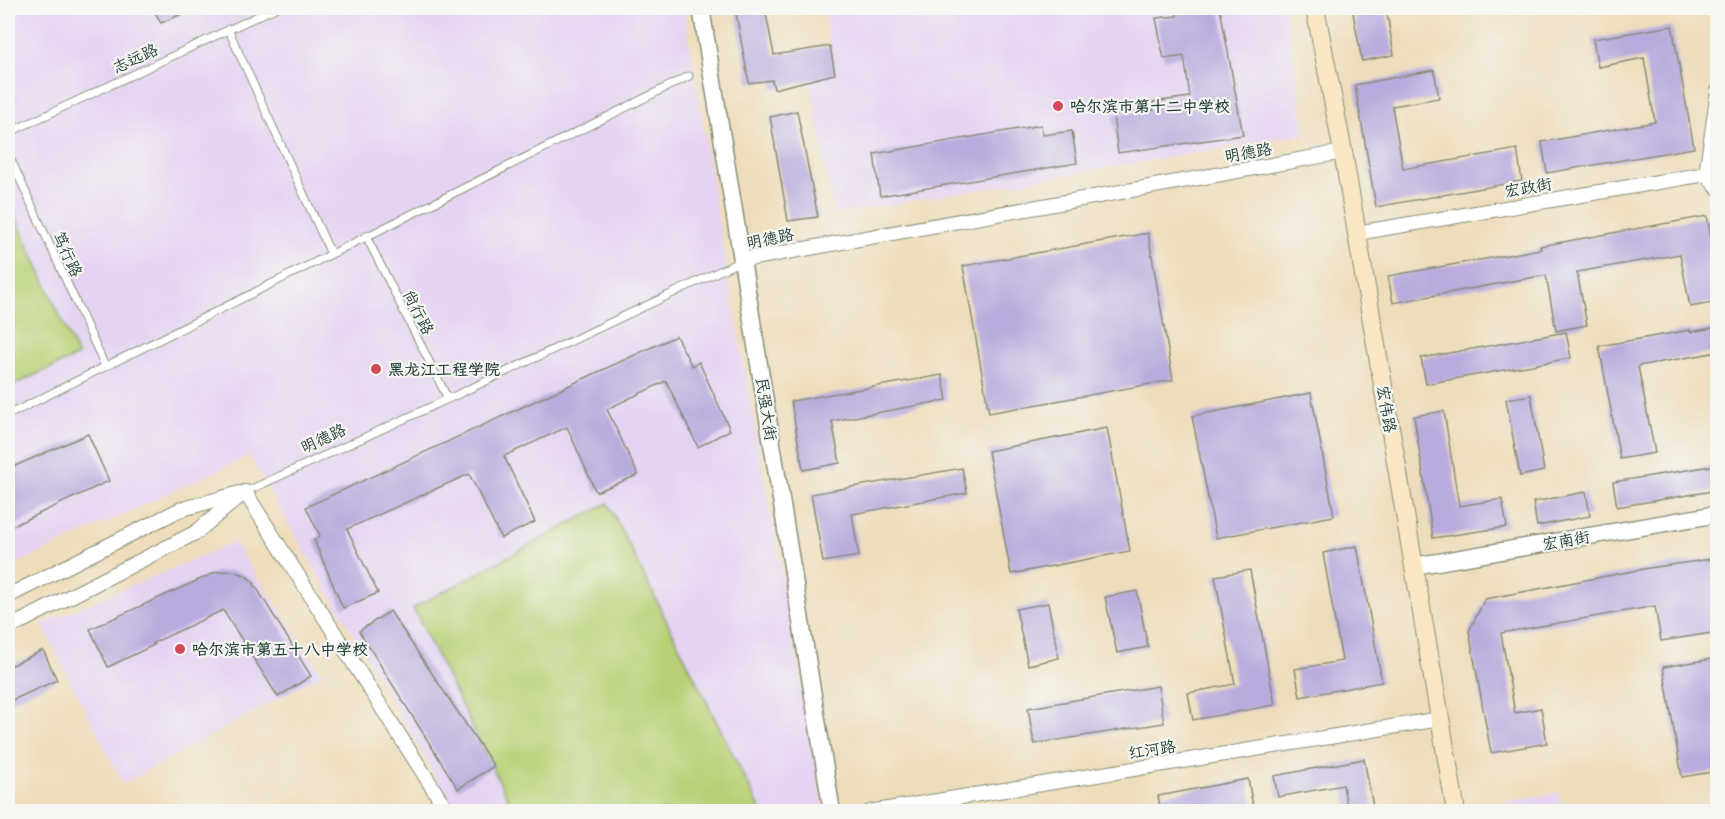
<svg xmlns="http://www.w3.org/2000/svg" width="1725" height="819" font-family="Sriracha,'LXGW WenKai TC',sans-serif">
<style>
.built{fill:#e5d3f1}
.green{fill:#b8d074;stroke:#6c8654;stroke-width:1.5}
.building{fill:#b9abdd}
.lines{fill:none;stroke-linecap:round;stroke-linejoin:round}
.service-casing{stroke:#868d78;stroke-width:9}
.minor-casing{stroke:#868d78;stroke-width:16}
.tertiary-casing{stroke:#868d78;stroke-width:19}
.secondary-casing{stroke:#868d78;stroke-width:20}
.service{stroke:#fff;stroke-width:7}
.minor{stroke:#fff;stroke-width:14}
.tertiary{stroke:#fff;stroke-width:16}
.secondary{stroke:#f9e7c3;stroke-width:18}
.poi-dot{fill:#d1495b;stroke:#f6f6f2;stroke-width:2}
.labels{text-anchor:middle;stroke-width:4.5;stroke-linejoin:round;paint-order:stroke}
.street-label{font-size:16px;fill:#1f3d34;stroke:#f6f6f2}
.poi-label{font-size:16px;font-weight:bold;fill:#1f3d34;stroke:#f6f6f2;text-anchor:start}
</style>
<rect width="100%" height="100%" fill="#f6f6f2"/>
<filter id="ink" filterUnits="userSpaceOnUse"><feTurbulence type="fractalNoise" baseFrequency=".0167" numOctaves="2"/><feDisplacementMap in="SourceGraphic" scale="12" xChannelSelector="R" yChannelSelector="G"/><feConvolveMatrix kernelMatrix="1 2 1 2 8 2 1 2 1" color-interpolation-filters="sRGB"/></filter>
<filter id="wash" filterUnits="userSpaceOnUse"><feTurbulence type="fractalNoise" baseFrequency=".008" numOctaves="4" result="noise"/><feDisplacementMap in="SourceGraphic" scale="24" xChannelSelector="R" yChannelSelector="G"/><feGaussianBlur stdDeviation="1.35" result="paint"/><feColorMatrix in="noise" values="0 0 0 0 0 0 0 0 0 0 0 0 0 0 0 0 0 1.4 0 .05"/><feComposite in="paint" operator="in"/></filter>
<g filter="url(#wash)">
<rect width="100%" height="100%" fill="#edb"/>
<!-- built -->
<g class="built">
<polygon points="8,8 684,8 721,238 824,811 456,811 249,456 8,568"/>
<polygon points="823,8 1285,8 1305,134 834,214 810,78 835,73"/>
<polygon points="234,542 322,674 123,784 42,624"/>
<polygon points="1559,792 1562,811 1479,811 1479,807"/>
</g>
<!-- green -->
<g class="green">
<polygon points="8,200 78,356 8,387"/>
<polygon points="608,503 761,811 514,811 413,608"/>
</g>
<g id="blocks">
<!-- building -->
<g class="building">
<polygon points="153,8 195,8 161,23"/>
<polygon points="735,8 765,8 774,55 830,46 835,74 774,89 772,80 749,83"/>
<polygon points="1176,8 1220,8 1243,135 1118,153 1113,115 1154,110 1153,102 1190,97 1184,56 1164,59 1156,18 1177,16"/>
<polygon points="1352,8 1386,8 1394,55 1362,61"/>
<polygon points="1672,26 1694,148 1547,173 1542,142 1655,122 1644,58 1598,67 1593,39"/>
<polygon points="1434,70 1439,98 1392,106 1403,169 1517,149 1522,181 1376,207 1355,85"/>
<polygon points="797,111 818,217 788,221 770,117"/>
<polygon points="1041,125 1043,135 1072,131 1077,163 880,196 874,154"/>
<polygon points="1707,216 1718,276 1718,302 1690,307 1680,254 1577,272 1587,325 1556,331 1546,275 1393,303 1388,276 1541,249 1540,246"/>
<polygon points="1148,233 1173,380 989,413 963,266"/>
<polygon points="1718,327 1718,352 1638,366 1655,453 1620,459 1599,346 1690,330 1690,332"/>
<polygon points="1566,332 1571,358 1426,384 1421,358"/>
<polygon points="676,336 692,366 699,362 730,430 698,447 666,381 607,409 638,475 596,492 567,427 504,456 535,522 501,538 469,474 347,529 378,593 343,608 314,540 320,536 306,507"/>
<polygon points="942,375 947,400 832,421 840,463 803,470 791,401"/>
<polygon points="1311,393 1334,516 1216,538 1192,416"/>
<polygon points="1531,395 1544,471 1520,476 1506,399"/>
<polygon points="1444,411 1459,506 1502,499 1507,527 1433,538 1414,416"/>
<polygon points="1107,428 1130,551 1011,574 988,451"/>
<polygon points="88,434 109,481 8,528 8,469"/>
<polygon points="1718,465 1718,490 1617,507 1613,482"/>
<polygon points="962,468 967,493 852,514 859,556 823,562 811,494"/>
<polygon points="1586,492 1590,516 1537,526 1533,502"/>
<polygon points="1357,546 1382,682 1300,697 1295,669 1342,661 1323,553"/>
<polygon points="1718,558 1718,632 1661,641 1655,606 1501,633 1515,713 1541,708 1547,743 1491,753 1469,631 1485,599 1649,568"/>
<polygon points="1250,570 1275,705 1193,720 1188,693 1235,684 1215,576"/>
<polygon points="233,571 245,575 253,582 311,676 278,697 223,610 153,643 154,645 108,667 90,629 216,572"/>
<polygon points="1137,591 1148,647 1117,653 1105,597"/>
<polygon points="1048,603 1059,658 1028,665 1016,609"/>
<polygon points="390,611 494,766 458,789 359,631"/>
<polygon points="43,650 57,680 8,702 8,667"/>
<polygon points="1718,658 1718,771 1682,777 1663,667"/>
<polygon points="1158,686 1164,723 1034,744 1028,708"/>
<polygon points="1364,759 1374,812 1348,812 1343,785 1278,797 1274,776"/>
<polygon points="1248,779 1254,812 1228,812 1227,805 1191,812 1161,812 1158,796"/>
</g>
</g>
</g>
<g filter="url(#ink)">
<use href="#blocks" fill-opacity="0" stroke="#868d78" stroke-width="1.5"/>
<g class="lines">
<defs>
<g id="service">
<polyline points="228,29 331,254"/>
<polyline points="8,133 275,8"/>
<polyline points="8,153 105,366"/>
<polyline points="366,236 448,399"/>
<polyline points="8,415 689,76"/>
<polyline points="245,492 448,399 741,261"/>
</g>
<g id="minor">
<polyline points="1706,174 1718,91"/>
<polyline points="1706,174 1718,188"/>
<polyline points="1357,233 1706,174"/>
<polyline points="743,260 1343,152"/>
<polyline points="245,492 448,812"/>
<polyline points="8,596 179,510 240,493"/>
<polyline points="8,628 195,533 245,492"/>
<polyline points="870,812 1440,719"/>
</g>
<g id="tertiary">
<polyline points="701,8 832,812"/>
<polyline points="1414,566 1718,514"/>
</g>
<polyline id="secondary" points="1315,8 1343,152 1456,812"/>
</defs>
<!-- service casing -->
<use href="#service" class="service-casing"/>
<!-- minor casing -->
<use href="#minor" class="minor-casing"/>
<!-- tertiary casing -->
<use href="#tertiary" class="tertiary-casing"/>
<!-- secondary casing -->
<use href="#secondary" class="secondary-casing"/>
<!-- service -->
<use href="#service" class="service"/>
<!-- minor -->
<use href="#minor" class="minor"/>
<!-- tertiary -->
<use href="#tertiary" class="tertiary"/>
<!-- secondary -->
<use href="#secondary" class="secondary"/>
</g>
</g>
<!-- markers -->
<g class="poi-dot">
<circle cx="1058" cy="106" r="6"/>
<circle cx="376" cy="369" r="6"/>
<circle cx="180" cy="649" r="6"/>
</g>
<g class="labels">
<!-- street labels -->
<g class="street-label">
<text transform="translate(135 58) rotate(-25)" y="6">志远路</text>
<text transform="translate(1248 152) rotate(-10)" y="6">明德路</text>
<text transform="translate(1528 187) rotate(-10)" y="6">宏政街</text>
<text transform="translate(770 238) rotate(-11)" y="6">明德路</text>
<text transform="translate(68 254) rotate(65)" y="6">笃行路</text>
<text transform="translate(419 312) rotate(63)" y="6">尚行路</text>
<text transform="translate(767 409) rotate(81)" y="6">民强大街</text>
<text transform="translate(1387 409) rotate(80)" y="6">宏伟路</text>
<text transform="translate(323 438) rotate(-25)" y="6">明德路</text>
<text transform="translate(1566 540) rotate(-10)" y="6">宏南街</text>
<text transform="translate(1152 749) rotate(-9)" y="6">红河路</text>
</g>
<!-- poi labels -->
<g class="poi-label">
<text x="1070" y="112">哈尔滨市第十二中学校</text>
<text x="388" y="375">黑龙江工程学院</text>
<text x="192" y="655">哈尔滨市第五十八中学校</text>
</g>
</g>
<!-- margin -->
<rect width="1725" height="819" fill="none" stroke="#f6f6f2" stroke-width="30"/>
</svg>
